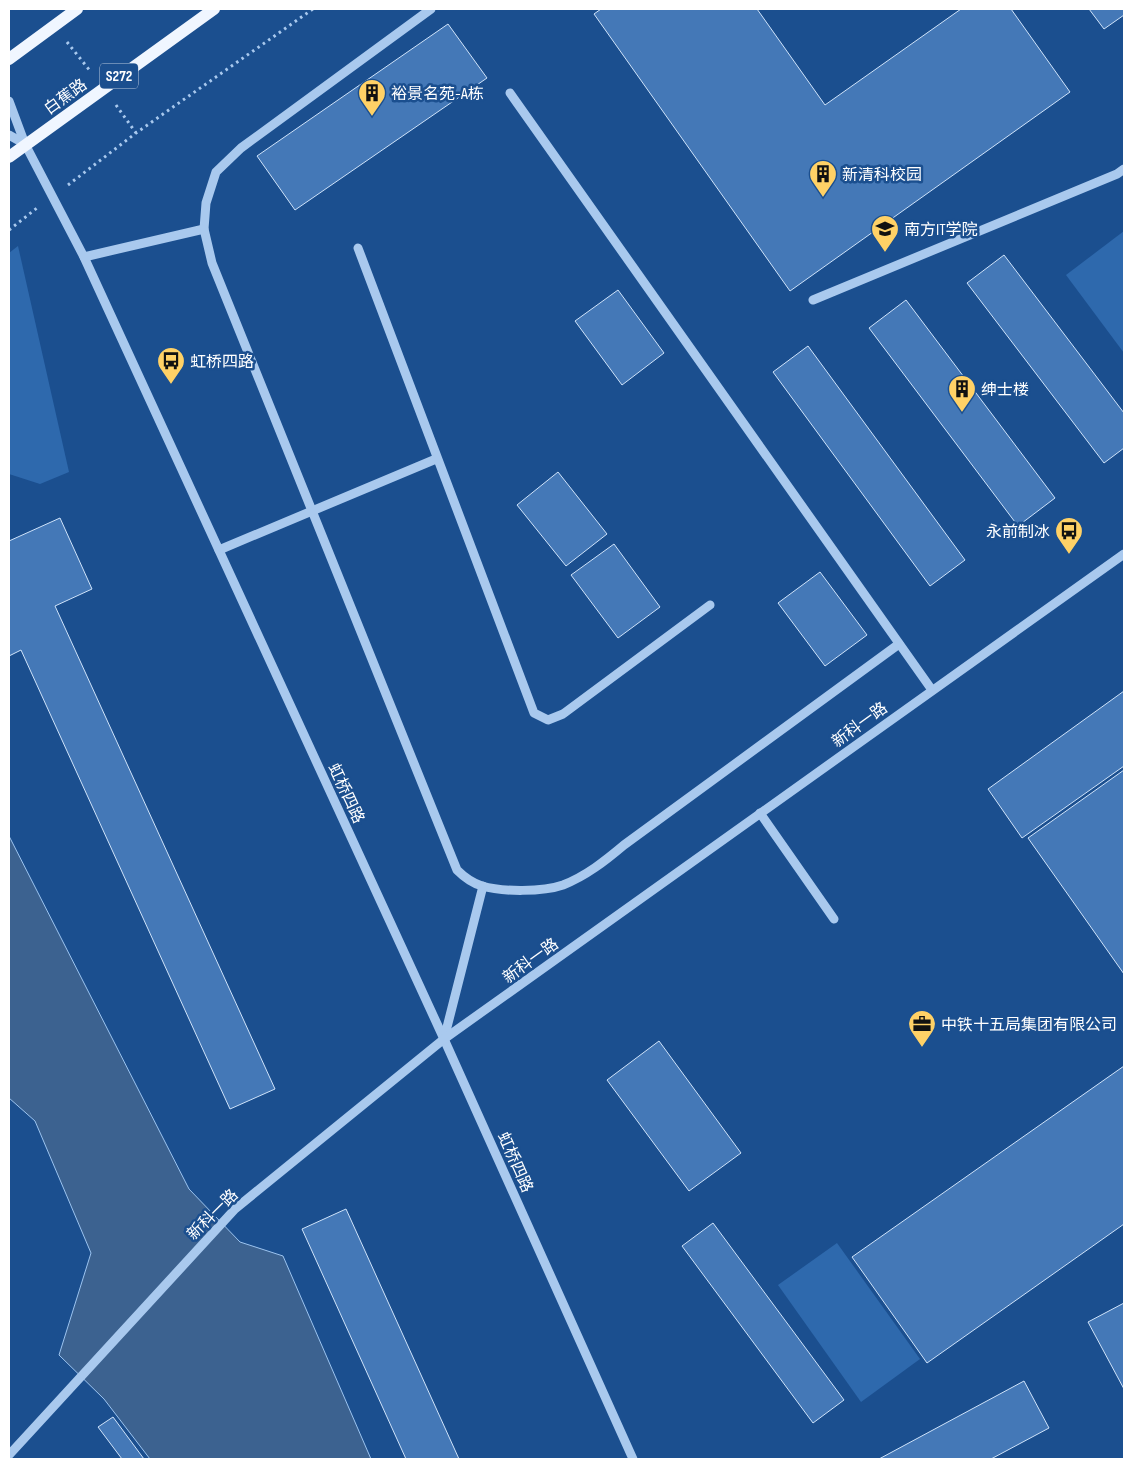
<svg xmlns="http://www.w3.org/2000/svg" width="1133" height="1468" font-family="'Sofia Sans Condensed','Noto Sans SC',sans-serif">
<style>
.green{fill:#2e69ad}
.water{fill:#3c6290;stroke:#9cc4f0}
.building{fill:#4478b7;stroke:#cfe3fa}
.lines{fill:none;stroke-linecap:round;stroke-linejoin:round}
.path{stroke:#a9c9ee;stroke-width:3;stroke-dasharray:2.5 4;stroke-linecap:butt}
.minor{stroke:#a9c9ee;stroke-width:9}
.major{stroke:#f0f6ff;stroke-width:12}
.labels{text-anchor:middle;stroke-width:5;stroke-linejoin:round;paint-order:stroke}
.shield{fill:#1b4f8f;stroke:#bbcadd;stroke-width:1}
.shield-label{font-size:15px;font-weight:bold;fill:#fff}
.poi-label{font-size:16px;fill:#fff;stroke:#1b4f8f;text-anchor:start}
.street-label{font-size:16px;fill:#fff;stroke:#1b4f8f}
</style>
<rect width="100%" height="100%" fill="#1b4f8f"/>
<!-- green -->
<g class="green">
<polygon points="1124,231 1124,353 1066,275"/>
<polygon points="18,246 69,472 40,484 9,474 9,253"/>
<polygon points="837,1243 920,1359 861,1402 778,1285"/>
</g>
<!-- water -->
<polygon class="water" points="9,836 189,1189 240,1242 283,1256 371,1459 150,1459 104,1399 59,1355 91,1253 35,1121 9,1098"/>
<!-- building -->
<g class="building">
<polygon points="601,9 757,9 825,105 961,9 1011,9 1070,92 790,291 594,14"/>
<polygon points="1089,9 1124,9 1124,15 1104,29"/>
<polygon points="448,24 487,78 295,210 257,156"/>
<polygon points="1004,255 1124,413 1124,448 1104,463 967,283"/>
<polygon points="618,290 664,353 622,385 575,321"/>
<polygon points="906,300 1055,498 1018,526 869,328"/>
<polygon points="808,346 965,560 930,586 773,372"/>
<polygon points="558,472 607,534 566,566 517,505"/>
<polygon points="60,518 92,589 55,606 275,1089 230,1109 21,650 9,656 9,541"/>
<polygon points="614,544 660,607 618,638 571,575"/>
<polygon points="820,572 867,635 825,666 778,603"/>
<polygon points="1124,691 1124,766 1022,838 988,789"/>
<polygon points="1124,770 1124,974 1028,838"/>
<polygon points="659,1041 741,1153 689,1191 607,1080"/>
<polygon points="1124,1066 1124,1224 927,1363 852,1257"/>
<polygon points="346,1209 459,1459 406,1459 302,1229"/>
<polygon points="713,1223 844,1400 813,1423 682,1246"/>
<polygon points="1124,1303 1124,1389 1088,1322"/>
<polygon points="1024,1381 1049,1428 991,1459 879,1459"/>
<polygon points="113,1417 144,1459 122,1459 98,1427"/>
</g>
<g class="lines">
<!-- path -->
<g class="path">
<polyline points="67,42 91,72"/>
<polyline points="116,105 136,133"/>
<polyline points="68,185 136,133 313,9"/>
<polyline points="9,230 37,208"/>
</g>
<!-- minor -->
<g class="minor">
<path d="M431,9L241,148L216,172L206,203L204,229L212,263L457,870C464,877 472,883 482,886C502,892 543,892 563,885C586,876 605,861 624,845L899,644"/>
<polyline points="510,93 932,690"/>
<polyline points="9,101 25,144 84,257 444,1039 633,1459"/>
<polyline points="9,135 25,144"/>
<polyline points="358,248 534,713 548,720 563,714 710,605"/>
<polyline points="84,257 204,229"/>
<polyline points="813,300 1117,174 1124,169"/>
<polyline points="219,550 436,459"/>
<polyline points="760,813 834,919"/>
<polyline points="444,1039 483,886"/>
<polyline points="9,1455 235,1209 444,1039 1124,554"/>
</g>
<!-- major -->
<g class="major">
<polyline points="9,59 77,9"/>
<polyline points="9,157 214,9"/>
</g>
</g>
<!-- icons -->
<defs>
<symbol id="building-pin" viewBox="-11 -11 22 30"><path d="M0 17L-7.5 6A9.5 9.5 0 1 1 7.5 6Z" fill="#ffd166" stroke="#1b4f8f"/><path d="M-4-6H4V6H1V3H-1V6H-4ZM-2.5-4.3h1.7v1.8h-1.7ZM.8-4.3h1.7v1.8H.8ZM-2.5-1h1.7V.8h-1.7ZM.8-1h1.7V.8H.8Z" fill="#111"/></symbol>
<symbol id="university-pin" viewBox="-11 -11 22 30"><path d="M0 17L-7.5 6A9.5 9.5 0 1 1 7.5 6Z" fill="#ffd166" stroke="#1b4f8f"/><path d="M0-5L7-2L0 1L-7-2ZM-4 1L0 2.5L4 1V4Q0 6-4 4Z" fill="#111"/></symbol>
<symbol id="bus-pin" viewBox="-11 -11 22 30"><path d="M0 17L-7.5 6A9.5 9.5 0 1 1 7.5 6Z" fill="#ffd166" stroke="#1b4f8f"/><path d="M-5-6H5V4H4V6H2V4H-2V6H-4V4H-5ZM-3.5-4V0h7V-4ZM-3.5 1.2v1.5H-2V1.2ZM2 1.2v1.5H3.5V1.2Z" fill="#111"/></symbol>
<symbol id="office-pin" viewBox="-11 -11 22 30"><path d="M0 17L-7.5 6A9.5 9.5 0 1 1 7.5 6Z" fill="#ffd166" stroke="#1b4f8f"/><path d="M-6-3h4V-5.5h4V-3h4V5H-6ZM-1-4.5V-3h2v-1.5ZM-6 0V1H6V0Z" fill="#111"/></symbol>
</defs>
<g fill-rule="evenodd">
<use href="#building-pin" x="356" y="77" width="32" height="43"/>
<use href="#building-pin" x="807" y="158" width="32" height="43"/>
<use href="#university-pin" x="869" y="213" width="32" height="43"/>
<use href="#bus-pin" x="155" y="345" width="32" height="43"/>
<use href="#building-pin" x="946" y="373" width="32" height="43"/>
<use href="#bus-pin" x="1053" y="515" width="32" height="43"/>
<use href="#office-pin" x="906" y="1008" width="32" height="43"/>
</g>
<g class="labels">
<!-- shield labels -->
<rect class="shield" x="100" y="63.5" width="38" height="25" rx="4"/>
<g class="shield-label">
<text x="119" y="81">S272</text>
</g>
<!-- poi labels -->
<g class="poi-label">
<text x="391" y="99">裕景名苑-A栋</text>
<text x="842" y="180">新清科校园</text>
<text x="904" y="235">南方IT学院</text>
<text x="190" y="367">虹桥四路</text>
<text x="981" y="395">绅士楼</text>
<text x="1050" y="537" text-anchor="end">永前制冰</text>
<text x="941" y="1030">中铁十五局集团有限公司</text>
</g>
<!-- street labels -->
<g class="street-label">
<text transform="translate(65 96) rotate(-36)" y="6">白蕉路</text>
<text transform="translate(859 724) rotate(-36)" y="6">新科一路</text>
<text transform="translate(347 793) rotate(65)" y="6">虹桥四路</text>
<text transform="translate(530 960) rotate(-36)" y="6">新科一路</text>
<text transform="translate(516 1162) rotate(66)" y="6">虹桥四路</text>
<text transform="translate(212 1214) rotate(-45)" y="6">新科一路</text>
</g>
</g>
<!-- border -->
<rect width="1133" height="1468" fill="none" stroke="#ffffff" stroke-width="20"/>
</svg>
